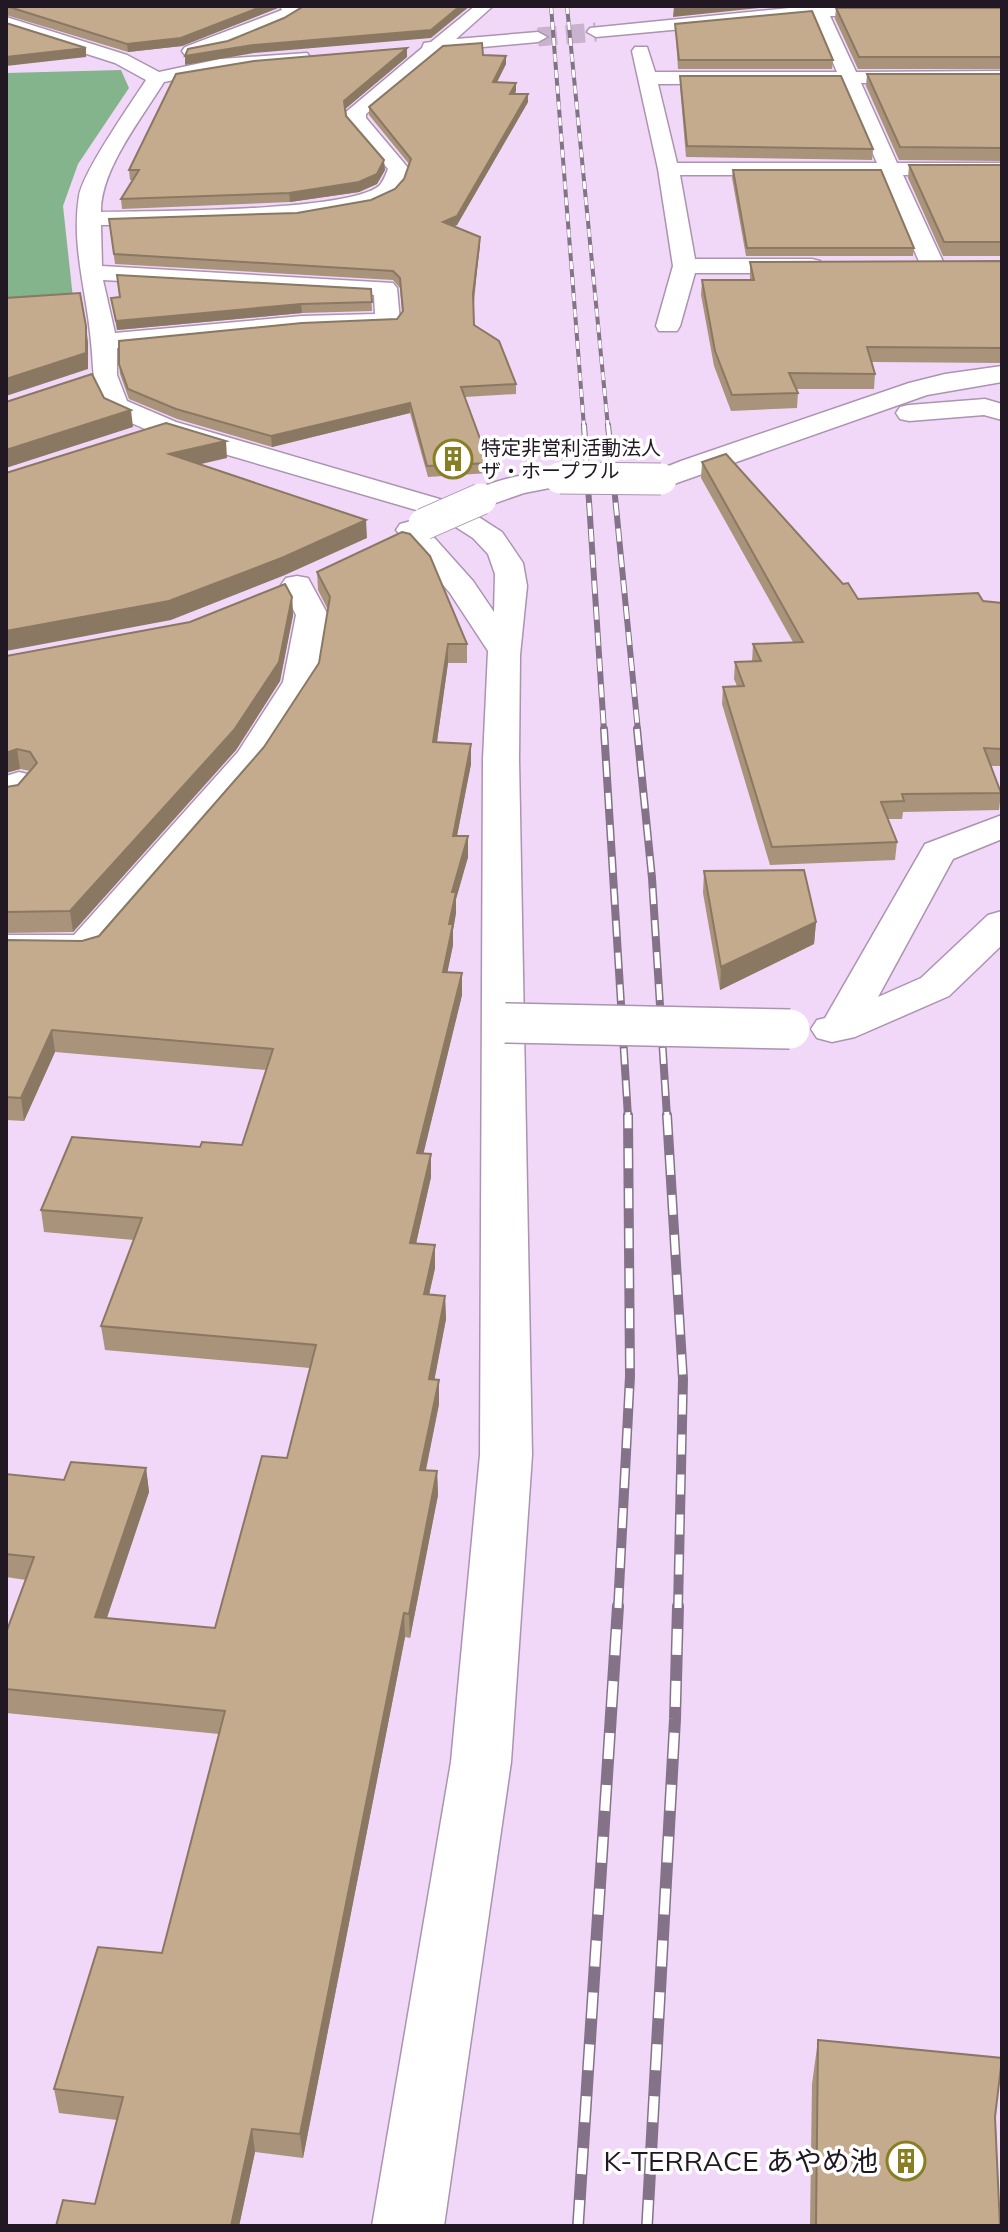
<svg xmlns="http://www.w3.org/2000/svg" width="1008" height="2232" font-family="Mulish,'Noto Sans JP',sans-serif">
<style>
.forest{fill:#84b48c}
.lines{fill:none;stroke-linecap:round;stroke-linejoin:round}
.minor-tunnel{stroke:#c8b2cd;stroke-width:19;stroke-dasharray:19 9;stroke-linecap:butt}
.minor-casing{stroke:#ab93b1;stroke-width:3}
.minor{fill:#fff;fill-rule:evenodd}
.rail-far4-casing{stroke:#847388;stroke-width:4}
.rail-far3-casing{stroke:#847388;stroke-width:6}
.rail-far2-casing{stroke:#847388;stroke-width:8}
.rail-far1-casing{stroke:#847388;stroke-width:10}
.rail-casing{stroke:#847388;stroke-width:12}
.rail-far4{stroke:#fff;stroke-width:3;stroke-dasharray:8;stroke-linecap:butt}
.rail-far3{stroke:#fff;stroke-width:4;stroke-dasharray:13;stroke-linecap:butt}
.rail-far2{stroke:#fff;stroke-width:5;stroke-dasharray:16;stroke-linecap:butt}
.rail-far1{stroke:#fff;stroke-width:7;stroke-dasharray:20;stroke-linecap:butt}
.rail{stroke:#fff;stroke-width:9;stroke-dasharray:26;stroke-linecap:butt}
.minor-bridge-far1-casing{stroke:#ab93b1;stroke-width:33;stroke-linecap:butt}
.minor-bridge-casing{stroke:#ab93b1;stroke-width:42;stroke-linecap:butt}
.minor-bridge-far1{stroke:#fff;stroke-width:31}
.minor-bridge{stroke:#fff;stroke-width:39}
.wall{fill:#a9937a}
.shaded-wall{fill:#8a7863}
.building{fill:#c5ab8e;stroke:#8a7863;stroke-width:2}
.labels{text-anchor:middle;stroke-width:7;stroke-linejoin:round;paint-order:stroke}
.far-poi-label{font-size:20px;fill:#211823;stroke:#fff;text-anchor:start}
.near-poi-label{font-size:28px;fill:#211823;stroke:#fff;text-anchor:end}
</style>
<rect width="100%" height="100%" fill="#f2d8f8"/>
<!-- forest -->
<polygon class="forest" points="121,70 129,88 78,164 63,206 73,298 6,305 6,73"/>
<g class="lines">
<!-- minor-tunnel -->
<polyline class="minor-tunnel" points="538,37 596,32"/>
<defs>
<g id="minor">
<path d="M280,6H301L305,10C291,24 203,59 185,55L182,51L185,47L282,10Z"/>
<path d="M475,6H493L456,39L538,32L547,37L538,42L440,51L366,114V118L409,169C405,177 402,189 394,195C349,227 162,225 101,225L102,266L393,283L397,288L400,321L397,326L302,330L117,348V375L127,401L176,422L460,505L502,532L523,563L527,586L520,655L519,759L532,1455L511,1762L444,2226H372L451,1762L480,1455L483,759L488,651L450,593L396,530L400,524L411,521L422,524L473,581L494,612L495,574L488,554L473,538L440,517L156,434L107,412C91,389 94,367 91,342C87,293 71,246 79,196C84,170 130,105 146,80L115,63L6,28V17L127,55L159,72L220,59L307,53L310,57L307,61L301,62L220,71L164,82C142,118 100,170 101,212C150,211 347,212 379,186C383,182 386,174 388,169L349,123L346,112L422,48L424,43L431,42ZM103,280L374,295L375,314L302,316L115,333Z"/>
<path d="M1002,6V16H830L856,72L1002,71V83H861L897,163H1002V175H903L945,266L941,271H925L921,266L882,175H680L695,259H812L820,261L824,266L820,271L812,273H695L680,326L677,331H659L656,326L673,266L658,169L632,51L635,47H647L655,72H837L813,17L596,37L587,32L590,28L809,6ZM842,83L877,163H677L658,84Z"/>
<polygon points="1002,366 1002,382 927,395 671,485 661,488 651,485 647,479 651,473 681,461 909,383 945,374"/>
<polygon points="985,399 1002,404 1002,420 984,415 909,421 900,419 896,413 900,407 909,405"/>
<path d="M560,469L570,472L574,478L570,484L524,493L481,508L471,505L467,499C480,479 537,473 560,469Z"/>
<polygon points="297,576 308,578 328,615 317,682 263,765 99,955 85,959 6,959 6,935 74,935 238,752 283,682 296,615 281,585 286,578"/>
<polygon points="19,772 32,775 37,783 19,803 6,806 6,776"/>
<polygon points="1002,815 1002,839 953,859 878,997 921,978 988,915 1002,911 1002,945 949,996 855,1037 832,1042 817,1038 811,1029 817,1020 825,1018 925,844"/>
</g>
</defs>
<!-- minor casing -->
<use href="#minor" class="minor-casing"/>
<!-- minor -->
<use href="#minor" class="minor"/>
<defs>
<g id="rail-far4">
<polyline points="551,6 584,427"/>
<polyline points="567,6 608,427"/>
</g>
<g id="rail-far3">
<polyline points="584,425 604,731"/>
<polyline points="608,425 638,731"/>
</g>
<g id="rail-far2">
<polyline points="604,729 628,1117"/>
<polyline points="637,729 652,878 667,1117"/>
</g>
<g id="rail-far1">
<polyline points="667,1115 683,1379 678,1608"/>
<polyline points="618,1608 630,1376 628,1115"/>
</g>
<g id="rail">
<polyline points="578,2226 618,1606"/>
<polyline points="647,2226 675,1719 678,1606"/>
</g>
</defs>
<!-- rail-far4 casing -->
<use href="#rail-far4" class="rail-far4-casing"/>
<!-- rail-far3 casing -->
<use href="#rail-far3" class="rail-far3-casing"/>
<!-- rail-far2 casing -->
<use href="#rail-far2" class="rail-far2-casing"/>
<!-- rail-far1 casing -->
<use href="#rail-far1" class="rail-far1-casing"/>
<!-- rail casing -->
<use href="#rail" class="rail-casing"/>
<!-- rail-far4 -->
<use href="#rail-far4" class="rail-far4"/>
<!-- rail-far3 -->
<use href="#rail-far3" class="rail-far3"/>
<!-- rail-far2 -->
<use href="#rail-far2" class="rail-far2"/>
<!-- rail-far1 -->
<use href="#rail-far1" class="rail-far1"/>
<!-- rail -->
<use href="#rail" class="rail"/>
<defs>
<g id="minor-bridge-far1">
<polyline points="560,478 661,479"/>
<polyline points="424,524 481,499"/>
</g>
<polyline id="minor-bridge" points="505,1023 790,1029"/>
</defs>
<!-- minor-bridge-far1 casing -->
<use href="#minor-bridge-far1" class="minor-bridge-far1-casing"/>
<!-- minor-bridge casing -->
<use href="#minor-bridge" class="minor-bridge-casing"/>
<!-- minor-bridge-far1 -->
<use href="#minor-bridge-far1" class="minor-bridge-far1"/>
<!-- minor-bridge -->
<use href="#minor-bridge" class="minor-bridge"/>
</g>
<!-- wall -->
<g class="wall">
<polygon points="6,6 279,6 278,8 182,46 128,52 6,15"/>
<polygon points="836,8 1002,8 1002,69 858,69 835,19"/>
<polygon points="675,24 833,60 832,69 678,69"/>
<polygon points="483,55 506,64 497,82 516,91 515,94 528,102 457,225 454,226 480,237 474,303 474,325 516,384 516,394 465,397 489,463 489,473 428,477 410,413 272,447 177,419 129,399 120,374 119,364 397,319 402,312 400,288 393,280 115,264 109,219 297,213 371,200 395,189 404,179 409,164 369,115 369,107"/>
<polygon points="407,57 345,109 346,116 385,170 377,184 359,192 290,202 122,209 121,199 133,180 130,180 129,170"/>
<polygon points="867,74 1002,74 1002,161 899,160 866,86"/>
<polygon points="680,76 873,149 872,160 686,157 680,87"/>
<polygon points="909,165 1002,165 1002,256 943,256 908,178"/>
<polygon points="733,170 914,248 913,256 746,256 732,178"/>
<polygon points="1002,261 1002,363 872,362 875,374 874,389 796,389 798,393 797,408 731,411 714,366 701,295 702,280 750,280 750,262"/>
<polygon points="371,289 372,311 302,313 117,330 111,298"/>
<polygon points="702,462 858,599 983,601 1002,603 1002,766 991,766 1001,793 999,810 903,812 902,819 888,819 897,842 895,860 770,865 722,704 723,687 737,686 734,679 735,662 752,662 753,644 793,642 701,478"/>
<polygon points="317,572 467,644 467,663 448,663 437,742 471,764 457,836 468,857 456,899 456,913 453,930 453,945 447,972 462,995 423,1154 431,1154 431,1177 416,1243 435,1268 429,1295 445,1296 446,1319 434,1380 439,1404 426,1470 437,1471 438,1495 410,1638 405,1637 303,2158 255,2152 239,2226 56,2226 95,2204 117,2120 59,2113 54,2089 162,1953 219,1734 6,1713 6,1633 26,1580 6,1577 6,1474 64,1480 146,1468 149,1492 107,1618 215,1628 287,1458 310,1368 105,1350 101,1326 134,1240 44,1232 41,1210 200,1147 242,1145 266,1070 55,1052 24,1121 6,1120 6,940 82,941 99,936 264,747 319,663 328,610 318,590"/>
<polygon points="292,597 293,615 280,681 236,750 73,932 6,933 6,787 18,785 30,771 20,769 6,773 6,656 190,622"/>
<polygon points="704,871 816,922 814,944 720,990 703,893"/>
<polygon points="818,2040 995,2117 1000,2226 810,2226 812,2084"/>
</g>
<!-- shaded-wall -->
<g class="shaded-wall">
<polygon points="263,6 279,6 278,8 182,46 128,52 127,44"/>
<polygon points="460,6 470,6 431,38 254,53 185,65 185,56"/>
<polygon points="674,6 779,6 673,17"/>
<polygon points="86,48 86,57 6,66 6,57"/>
<polygon points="407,48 407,57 344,110 344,101"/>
<polygon points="506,56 506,64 493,90 493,82"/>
<polygon points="516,83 516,91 510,102 510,94"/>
<polygon points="528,94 528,102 457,225 443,231 443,222"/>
<polygon points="384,160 385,170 377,184 359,192 290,202 289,193"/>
<polygon points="480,237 480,246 473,304 473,294"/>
<polygon points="301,304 302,313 117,330 116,321"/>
<polygon points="86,326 88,342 88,369 6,396 6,379"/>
<polygon points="410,403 410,413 272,447 271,436"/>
<polygon points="131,410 133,427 6,468 6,450"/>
<polygon points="226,441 227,458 171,471 169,454"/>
<polygon points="366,520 367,538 285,575 171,620 6,651 6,631"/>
<polygon points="292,597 293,615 280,681 236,750 73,932 70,911"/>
<polygon points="448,644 448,663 434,762 433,742"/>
<polygon points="471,744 471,764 453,856 453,836"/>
<polygon points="17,749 20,769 6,773 6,753"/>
<polygon points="468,836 468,857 456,899 456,913 453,930 453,945 443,994 443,972 452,892"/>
<polygon points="816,922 814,944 720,990 721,967"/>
<polygon points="462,973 462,995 418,1176 417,1153"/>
<polygon points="52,1030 55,1052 24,1121 21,1098"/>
<polygon points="431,1154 431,1177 411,1266 410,1243"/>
<polygon points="435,1245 435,1268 424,1317 424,1294"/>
<polygon points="445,1296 446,1319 430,1403 429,1379"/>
<polygon points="439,1380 439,1404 421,1493 420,1470"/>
<polygon points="146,1468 149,1492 99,1641 95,1617"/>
<polygon points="437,1471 438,1495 410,1638 409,1614"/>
<polygon points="404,1613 405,1637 303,2158 300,2134"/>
<polygon points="252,2129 255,2152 239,2226 231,2226"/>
</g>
<!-- building -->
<g class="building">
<polygon points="6,6 263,6 181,38 127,44"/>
<polygon points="304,6 460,6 431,30 253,45 185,56 188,49 228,41 284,18"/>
<polygon points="836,8 1002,8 1002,57 859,57"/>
<polygon points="812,11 833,60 679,60 675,24"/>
<polygon points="6,23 86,48 6,57"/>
<polygon points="482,43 483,55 506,56 493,82 516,83 510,94 528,94 457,216 443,222 480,237 473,294 474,325 499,341 516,384 461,387 489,463 427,466 410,403 271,436 176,409 128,389 119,364 119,341 302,323 397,319 403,311 400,278 393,271 114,254 109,219 297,213 371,200 395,189 404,179 411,159 369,107 443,46"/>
<polygon points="407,48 344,101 346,116 384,160 377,174 359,182 289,193 121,199 139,170 129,170 176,74 254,61"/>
<polygon points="867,74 1002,74 1002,148 900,147"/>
<polygon points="680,76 841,76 873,149 687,146"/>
<polygon points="909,165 1002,165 1002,242 944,242"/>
<polygon points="733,170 881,170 914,248 747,248"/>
<polygon points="1002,261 1002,348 867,347 875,374 789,373 798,393 732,395 715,351 702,280 754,280 750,262"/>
<polygon points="117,275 371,289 372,302 301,304 116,321 111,298 120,297"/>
<polygon points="80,293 86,326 86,353 6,379 6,298"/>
<polygon points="92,374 104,398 131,410 6,450 6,402"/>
<polygon points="166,423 226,441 169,454 366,520 284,557 169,601 6,631 6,473"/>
<polygon points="726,454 843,584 848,583 858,599 978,593 983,601 1002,603 1002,749 984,748 1001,793 902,794 904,801 881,802 897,842 772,847 723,687 744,686 735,662 761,661 753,644 803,642 702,462"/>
<polygon points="402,532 410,534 430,556 467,644 448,644 433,742 471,744 453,836 468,836 452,892 456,892 449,924 453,924 443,972 462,973 417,1153 431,1154 410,1243 435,1245 424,1294 445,1296 429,1379 439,1380 420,1470 437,1471 409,1614 404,1613 300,2134 252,2129 231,2226 56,2226 63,2200 95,2204 123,2097 54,2089 98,1947 162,1953 225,1711 6,1689 6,1633 34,1557 6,1554 6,1474 64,1480 71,1462 146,1468 95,1617 215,1628 262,1456 287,1458 316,1345 101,1326 142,1218 41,1210 72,1137 200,1147 202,1142 242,1145 273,1049 52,1030 21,1098 6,1097 6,940 82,941 99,936 264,747 319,663 330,597 317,572"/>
<polygon points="285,584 292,597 279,662 234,730 70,911 6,912 6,787 18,785 37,763 30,752 17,749 6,753 6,656 190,622"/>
<polygon points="804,870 816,922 721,967 704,871"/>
<polygon points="818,2040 1002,2058 995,2117 1000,2226 816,2226"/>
</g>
<!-- icons -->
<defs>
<symbol id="building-ring" viewBox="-11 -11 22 22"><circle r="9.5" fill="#fff" stroke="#887f25" stroke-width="1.5"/><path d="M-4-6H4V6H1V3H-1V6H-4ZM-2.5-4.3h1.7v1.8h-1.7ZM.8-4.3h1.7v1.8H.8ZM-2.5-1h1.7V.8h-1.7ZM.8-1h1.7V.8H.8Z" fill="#887f25"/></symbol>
</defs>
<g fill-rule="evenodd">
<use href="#building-ring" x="431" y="437" width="44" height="44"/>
<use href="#building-ring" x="884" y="2139" width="44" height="44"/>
</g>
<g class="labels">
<!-- far-poi labels -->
<g class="far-poi-label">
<text x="481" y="455">特定非営利活動法人<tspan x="481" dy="23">ザ・ホープフル</tspan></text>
</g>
<!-- near-poi labels -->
<g class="near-poi-label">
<text x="878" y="2171">K-TERRACE あやめ池</text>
</g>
</g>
<!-- border -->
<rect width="1008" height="2232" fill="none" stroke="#211823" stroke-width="16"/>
</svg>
